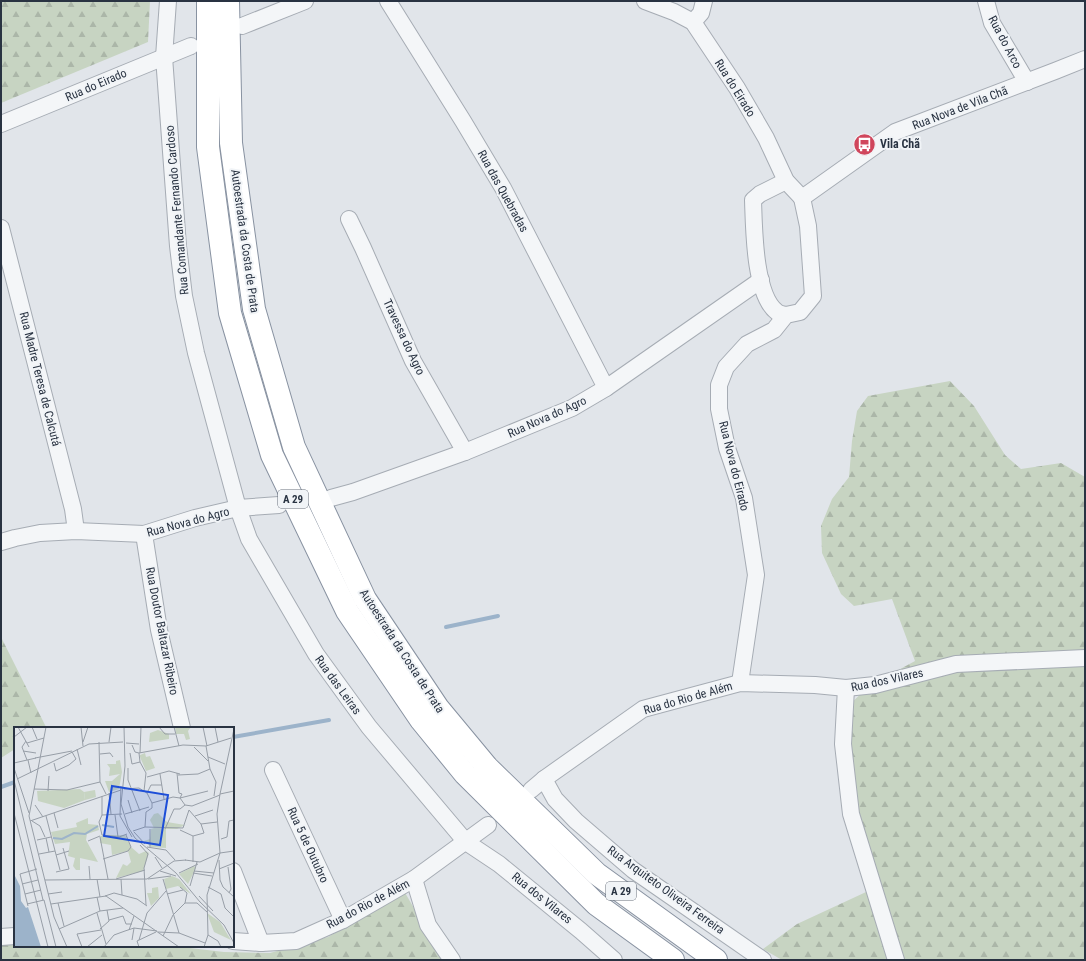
<svg xmlns="http://www.w3.org/2000/svg" width="1086" height="961" font-family="'Roboto Condensed',sans-serif">
<style>
.forest{fill:url(#forest-firs)}
.lines{fill:none;stroke-linecap:round;stroke-linejoin:round}
.stream{stroke:#9cb3ca;stroke-width:4}
.minor-casing{stroke:#a6acb4;stroke-width:18}
.motorway-casing{stroke:#8892a1;stroke-width:24}
.minor{stroke:#f4f6f8;stroke-width:16}
.motorway{stroke:#fff;stroke-width:22}
.labels{text-anchor:middle;stroke-width:4;stroke-linejoin:round;paint-order:stroke}
.shield{fill:#f1f4f7;stroke:#656d78;stroke-width:1}
.shield-label{font-size:11px;font-weight:bold;fill:#293342}
.street-label{font-size:12px;fill:#293342;stroke:#f1f4f7}
.poi-label{font-size:12px;font-weight:bold;fill:#293342;stroke:#f1f4f7;text-anchor:start}
.inset-river{fill:none;stroke:#9cb3ca;stroke-width:2}
.inset-road{fill:none;stroke:#979ea7;stroke-width:1}
.view{fill:#1d4ed8;fill-opacity:0.15;stroke:#1d4ed8;stroke-width:2}
.inset-edge{fill:none;stroke:#293342;stroke-width:2}
</style>
<defs>
<pattern id="forest-firs" width="22" height="20" patternUnits="userSpaceOnUse"><rect width="22" height="20" fill="#c7d4c2"/><path d="M5 1l3.5 6h-7zM16 11l3.5 6h-7z" fill="#abb6a8"/></pattern>
</defs>
<rect width="100%" height="100%" fill="#e1e5ea"/>
<!-- forest -->
<g class="forest">
<polygon points="1,1 150,1 148,42 1,103"/>
<polygon points="950,381 974,406 1005,455 1021,469 1061,463 1085,477 1085,960 782,960 763,949 797,924 879,886 853,804 846,708 869,686 915,661 892,599 854,606 841,594 822,553 821,526 832,499 849,477 852,441 857,411 868,396"/>
<polygon points="1,637 46,727 15,728 15,749 1,758"/>
<polygon points="404,891 444,960 1,960 1,944 15,942 15,946 173,946 224,952 270,953 328,937"/>
</g>
<g class="lines">
<!-- stream -->
<g class="stream">
<polyline points="446,627 498,616"/>
<polyline points="233,737 329,720"/>
<polyline points="1,787 15,782"/>
</g>
<defs>
<g id="minor">
<polyline points="168,1 164,57 178,246 184,296 196,353 238,508 249,539 316,654 369,727 466,842 499,864 581,931 614,960"/>
<polyline points="388,1 463,121 503,188 606,388"/>
<polyline points="645,1 674,12 693,22 737,88 766,138 786,181 802,198"/>
<polyline points="986,1 992,23 1027,82"/>
<polyline points="693,22 701,13 704,1"/>
<polyline points="242,26 305,1"/>
<polyline points="1,124 191,46"/>
<path d="M786,181L760,194L753,200C754,227 754,295 777,312C779,314 783,314 786,315"/>
<polyline points="802,198 895,132 1055,71 1085,59"/>
<polyline points="349,219 363,248 413,361 465,452"/>
<polyline points="1,228 73,509 76,531"/>
<polyline points="331,498 353,492 465,452 572,408 606,388 761,280"/>
<polyline points="144,534 159,630 182,728"/>
<polyline points="1,542 15,538 40,533 76,531 144,534 195,518 238,508 279,505"/>
<polyline points="740,683 756,575 744,498 727,448 719,409 719,385 726,367 747,344 774,330 786,315 800,312 813,296 808,226 802,198"/>
<polyline points="846,688 843,744 851,814 896,960"/>
<polyline points="273,770 343,920"/>
<polyline points="544,779 555,799 576,821 633,870 763,960"/>
<polyline points="531,790 544,779 643,709 740,683 815,685 846,688 875,685 956,664 1085,658"/>
<polyline points="233,871 261,943"/>
<polyline points="414,879 428,925 452,960"/>
<polyline points="1,937 15,936"/>
<polyline points="233,941 261,943 296,941 343,920 414,879 488,825"/>
</g>
<g id="motorway">
<polyline points="208,1 208,147 230,313 272,455 347,611 421,720 465,774 596,904 673,960"/>
<polyline points="228,1 231,143 254,309 294,447 365,599 438,708 487,767 597,874 716,960"/>
</g>
</defs>
<!-- minor casing -->
<use href="#minor" class="minor-casing"/>
<!-- motorway casing -->
<use href="#motorway" class="motorway-casing"/>
<!-- minor -->
<use href="#minor" class="minor"/>
<!-- motorway -->
<use href="#motorway" class="motorway"/>
</g>
<!-- icons -->
<defs>
<symbol id="bus-disc" viewBox="-11 -11 22 22"><circle r="9.5" fill="#d0465c" stroke="#f1f4f7"/><path d="M-5-6H5V4H4V6H2V4H-2V6H-4V4H-5ZM-3.5-4V0h7V-4ZM-3.5 1.2v1.5H-2V1.2ZM2 1.2v1.5H3.5V1.2Z" fill="#fff"/></symbol>
</defs>
<g fill-rule="evenodd">
<use href="#bus-disc" x="852" y="132" width="25" height="25"/>
</g>
<g class="labels">
<!-- shield labels -->
<g class="shield">
<rect x="278" y="490" width="30" height="18" rx="3"/>
<rect x="606" y="882" width="30" height="18" rx="3"/>
</g>
<g class="shield-label">
<text x="293" y="503">A 29</text>
<text x="621" y="895">A 29</text>
</g>
<!-- street labels -->
<g class="street-label">
<text transform="translate(1005 42) rotate(62)" y="4">Rua do Arco</text>
<text transform="translate(96 85) rotate(-23)" y="4">Rua do Eirado</text>
<text transform="translate(735 88) rotate(58)" y="4">Rua do Eirado</text>
<text transform="translate(960 108) rotate(-21)" y="4">Rua Nova de Vila Chã</text>
<text transform="translate(503 191) rotate(61)" y="4">Rua das Quebradas</text>
<text transform="translate(177 210) rotate(-95)" y="4">Rua Comandante Fernando Cardoso</text>
<text transform="translate(245 241) rotate(82)" y="4">Autoestrada da Costa de Prata</text>
<text transform="translate(404 337) rotate(65)" y="4">Travessa do Agro</text>
<text transform="translate(40 379) rotate(76)" y="4">Rua Madre Teresa de Calcutá</text>
<text transform="translate(547 417) rotate(-24)" y="4">Rua Nova do Agro</text>
<text transform="translate(734 466) rotate(76)" y="4">Rua Nova do Eirado</text>
<text transform="translate(188 522) rotate(-15)" y="4">Rua Nova do Agro</text>
<text transform="translate(162 631) rotate(79)" y="4">Rua Doutor Baltazar Ribeiro</text>
<text transform="translate(402 651) rotate(57)" y="4">Autoestrada da Costa de Prata</text>
<text transform="translate(887 680) rotate(-12)" y="4">Rua dos Vilares</text>
<text transform="translate(338 685) rotate(54)" y="4">Rua das Leiras</text>
<text transform="translate(688 698) rotate(-16)" y="4">Rua do Rio de Além</text>
<text transform="translate(308 845) rotate(65)" y="4">Rua 5 de Outubro</text>
<text transform="translate(666 890) rotate(36)" y="4">Rua Arquiteto Oliveira Ferreira</text>
<text transform="translate(542 898) rotate(39)" y="4">Rua dos Vilares</text>
<text transform="translate(368 904) rotate(-28)" y="4">Rua do Rio de Além</text>
</g>
<!-- poi labels -->
<g class="poi-label">
<text x="880" y="148">Vila Chã</text>
</g>
</g>
<!-- overview -->
<g transform="translate(14 727)">
<rect width="220" height="220" fill="#e1e5ea"/>
<path d="M66,62L70,65L71,73L50,81L24,74L23,64Z" fill="#c7d4c2"/>
<path d="M161,0H177L174,4L176,12L172,13L170,7H162ZM144,3L155,7V12L135,15L136,6ZM106,33L108,45L105,62L95,65L91,54H98L106,47L95,49L96,41L93,37H102V34ZM144,86L153,95L171,98L163,102H152V121L137,120L130,114L136,112L137,102L140,101L136,93L140,87ZM74,91V97L84,98L85,103L73,107L72,113L84,135L66,131V143H62L59,139L61,131L54,129L56,115L41,117L37,105L63,100L62,96ZM94,108H111L117,120L125,127L132,124L135,126L129,144L102,151L109,137L113,139L117,135L114,124L98,128L97,118L86,116V109ZM180,139L182,141L174,157L165,147ZM158,149L165,152L177,167L164,159L152,162L150,152ZM144,160L145,171L137,179L133,166H138V161ZM193,186L206,195L217,213L200,205Z" fill="#c7d4c2"/>
<path d="M131,26L132,30L136,29L141,41L132,44L126,30V28ZM81,63L82,70L71,73L70,65Z" fill="#c7d4c2"/>
<path d="M0,147L6,159L7,174L12,181L14,180L27,220H0Z" fill="#9cb3ca"/>
<path class="inset-river" d="M88,98L100,100M39,111L48,112L60,106L71,107L84,99"/>
<path class="inset-road" d="M4,0L15,20M18,0L23,12M32,0L15,89L40,190L53,220M67,0L69,19M110,0L111,39L107,77L114,100L121,111L162,146L186,175L210,198L220,216M145,0L151,7H161M160,0L165,19M189,0L193,19M201,0L204,15M0,10L13,0M12,14L8,20L13,33M69,15L74,0M85,15L86,55L92,67M95,15L97,0M13,16L30,11M112,16L125,17M118,18L121,25L125,26L169,18L192,19L217,11M192,19L196,42L202,55L200,69M180,20L194,34M63,22L67,38M9,24L22,26M116,26L118,37L126,35M125,26L126,35L132,46L130,64M126,26L127,0M86,27L96,26L99,30M194,30L211,37M21,31L58,24M14,33L17,46M0,36L22,31M40,36L42,44L55,38L62,32L58,25M0,41L15,86M114,41V53L126,84M163,46L165,66L168,67L166,71M146,47L150,72M164,48L184,47L196,42M133,50L155,44L166,47M3,52L75,17L109,15M0,53L29,173M107,59L106,89L118,110M20,62L53,63L86,55M110,62L125,61L133,66L138,76M34,64L35,49M95,66L97,87M133,66L137,58H148M206,67L220,64M88,69V88M166,71L194,64M114,73L118,86M138,76L159,70L166,71L171,78L178,79L206,68M21,78L29,90M175,83L187,97L190,106L179,109M0,86L34,220M40,86L44,101M111,87L135,80M88,88L108,87M101,88L104,110M32,89L46,143M181,89L199,83M16,94L107,63M18,94L26,99L31,110M187,97L203,95M131,100L132,85L138,81V76M136,102V120M151,102L160,82H166L171,78M166,103L179,109M119,104L131,100L169,101L175,83M120,105L131,117M88,108L105,110L113,107M88,108L85,95L88,88M179,109V135M86,110L94,152M32,111L35,125M207,112L213,110L215,94L220,93M23,113L37,110M74,114L86,109M126,118L134,127L130,141L132,178M133,120L152,123L161,133M25,127L41,124M42,128L55,124M141,130L148,141M89,132L114,124L117,120L112,108M171,133L186,135L206,126L220,124M205,133L206,153L209,160L220,170M75,139L76,152M214,140L217,162L215,166M205,142L220,136M146,144L162,149M180,144L200,146M42,145L55,142L49,121M165,146L184,137M179,146L198,149M83,152L86,170M102,152L131,143M107,152L108,168M134,152L157,149M149,152L165,206M31,153L133,152L160,134L172,133M8,157L24,153M176,159L183,135M194,160L207,167L211,181L220,190M11,167L27,163M34,167L48,165M153,167L169,163M91,169L100,166L123,172L133,179M185,169L199,184M83,170L86,184M44,176L50,199M171,176H183L193,185M13,177L30,173L42,220M37,177L92,169L165,220M14,179L6,147L23,142M83,186L92,217M95,193L109,189L112,197H118M45,202L86,184L109,181M86,202L95,194L93,183M115,203L120,189M144,205L165,206L191,216M194,208L204,214L207,220M149,209L159,188L171,176L173,166L166,160M118,213L120,201M125,213L133,186L152,164M68,220L63,207L87,203M73,220L88,208M90,220L100,208L111,204L120,201L143,204M125,220L123,214L142,205M190,220L194,208L193,168L206,126L203,87L206,67L220,2"/>
<path class="view" d="M98,59L154,68L146,118L90,109Z"/>
<rect width="220" height="220" class="inset-edge"/>
</g>
<!-- border -->
<rect width="1086" height="961" fill="none" stroke="#293342" stroke-width="4"/>
</svg>
